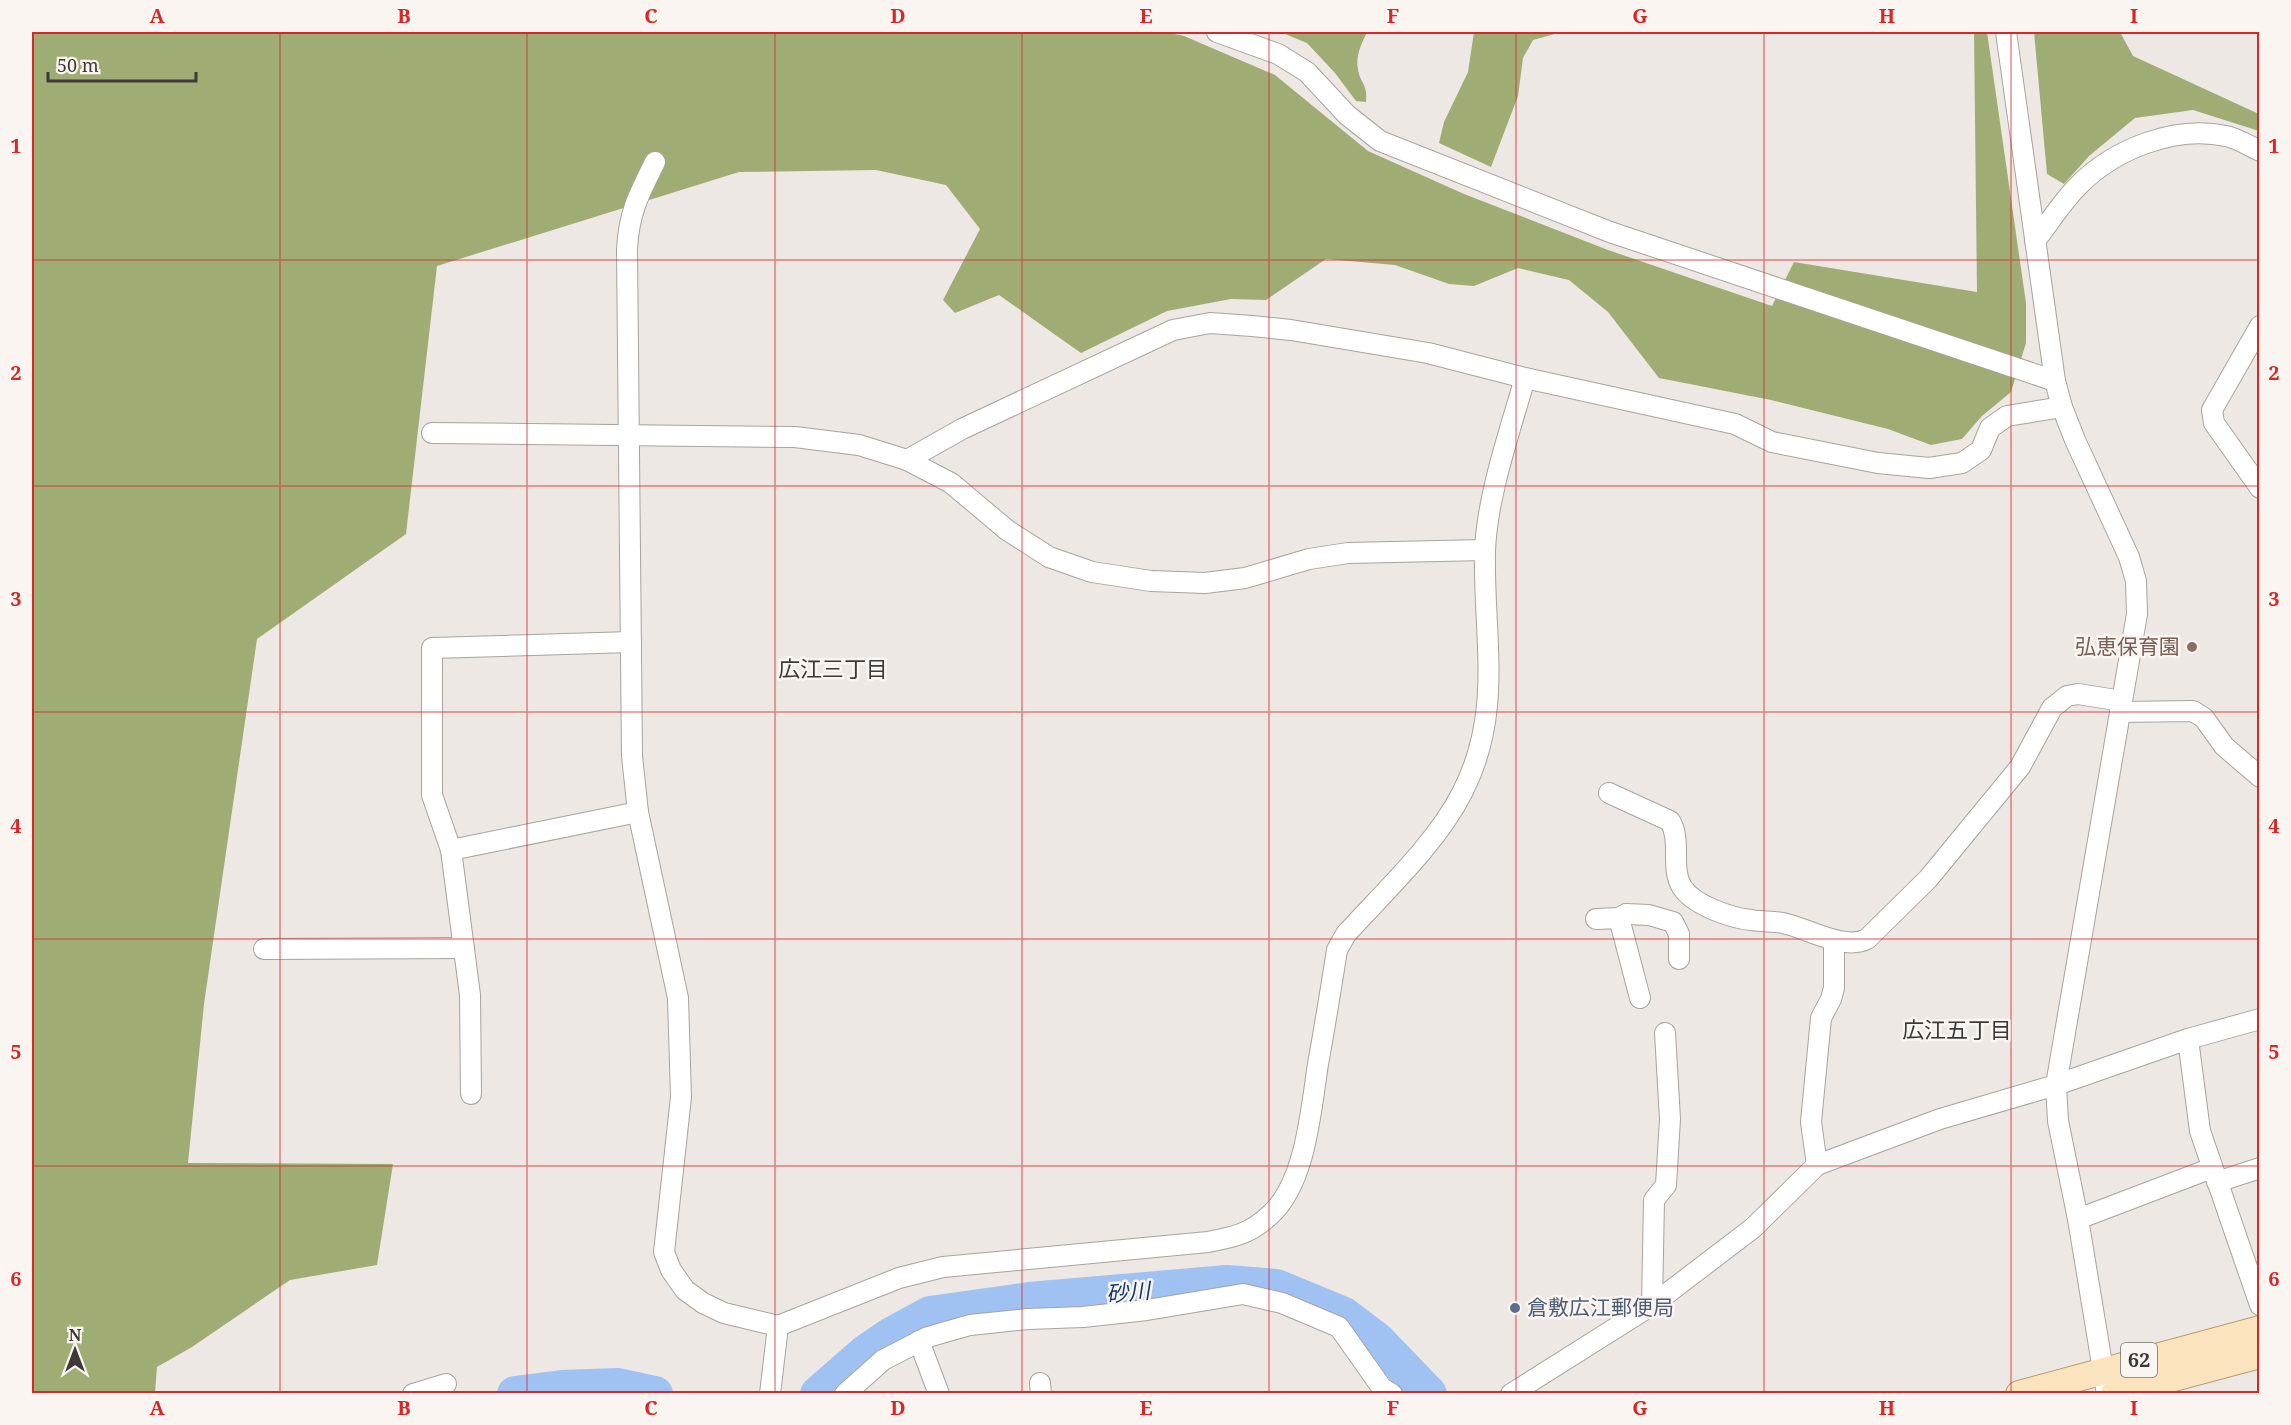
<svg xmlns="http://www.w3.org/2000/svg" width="2291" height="1425" font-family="'Noto Serif','Noto Sans JP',serif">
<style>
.forest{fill:#9fad74}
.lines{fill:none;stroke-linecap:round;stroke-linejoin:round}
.river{stroke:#9fc2f3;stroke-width:36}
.minor-casing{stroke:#a8a39e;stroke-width:22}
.major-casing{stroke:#b69c72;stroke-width:28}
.minor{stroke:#fff;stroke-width:20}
.major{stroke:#fbe3be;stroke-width:26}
.grid{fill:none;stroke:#d62828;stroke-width:1.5;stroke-opacity:0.55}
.education-dot{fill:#8d6e63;stroke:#faf5f0;stroke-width:2}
.service-dot{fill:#5c6f8a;stroke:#faf5f0;stroke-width:2}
.labels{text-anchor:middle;stroke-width:5;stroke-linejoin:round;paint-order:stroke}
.shield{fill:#faf5f0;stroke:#75726f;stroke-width:1.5}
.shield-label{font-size:20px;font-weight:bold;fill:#3c3a38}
.education-label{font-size:21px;fill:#785e54;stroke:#faf5f0;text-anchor:end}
.service-label{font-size:21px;fill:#4e5e75;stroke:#faf5f0;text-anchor:start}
.neighbourhood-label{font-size:22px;fill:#3c3a38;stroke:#faf5f0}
.water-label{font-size:22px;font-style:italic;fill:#0d3b74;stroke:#faf5f0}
.neatline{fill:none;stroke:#d62828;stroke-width:2}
.grid-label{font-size:20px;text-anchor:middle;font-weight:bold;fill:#d62828}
</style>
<rect width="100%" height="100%" fill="#ede8e3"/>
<!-- forest -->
<g class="forest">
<polygon points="32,32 1165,32 1184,36 1275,75 1368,151 1464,194 1608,250 1772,306 1794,262 1977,292 1974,32 1987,32 2026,303 2026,343 2011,392 1982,416 1962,439 1931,445 1888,429 1771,400 1659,378 1608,312 1569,280 1518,268 1474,286 1449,284 1395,265 1326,259 1266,300 1231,299 1167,311 1081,353 999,295 955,313 943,300 980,229 946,185 876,170 739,172 437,266 406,534 257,639 204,1004 188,1163 393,1164 377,1265 290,1280 192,1347 157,1367 155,1393 32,1393"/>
<path d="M1280,32H1367C1362,43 1355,56 1358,69C1360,84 1368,83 1366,102L1356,101L1335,73L1307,43Z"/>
<polygon points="1474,32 1562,32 1533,40 1523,58 1518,96 1491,167 1439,143 1444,122 1468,72"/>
<polygon points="2034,32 2120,32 2133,56 2259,114 2259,131 2193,110 2135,118 2089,156 2064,184 2047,174"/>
</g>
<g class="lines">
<!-- river -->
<g class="river">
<polyline points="515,1394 562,1388 618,1386 655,1394"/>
<polyline points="818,1394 865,1353 893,1334 930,1314 1029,1300 1227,1283 1276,1287 1344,1315 1377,1340 1429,1394"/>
</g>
<defs>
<g id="minor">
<polyline points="1217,32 1278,54 1307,72 1347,115 1380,141 1610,232 2055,381"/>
<polyline points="2006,32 2055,381 2062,407 2075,440 2129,557 2136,581 2137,614 2056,1085 2058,1121 2078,1219 2107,1394"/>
<path d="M655,162C639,194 629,212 627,249L632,756L638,812L678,998L681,1097L664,1252L671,1270L685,1290L703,1303L724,1313L778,1326L899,1278L943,1267L1208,1242C1234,1237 1250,1234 1270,1215C1306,1183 1311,1109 1318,1064C1325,1026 1331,988 1337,950L1346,934C1385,891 1436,844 1462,793C1504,712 1483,637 1485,551C1487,496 1510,431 1525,378"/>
<path d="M2035,241C2049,223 2062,202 2078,186C2114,149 2175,125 2226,136C2237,138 2249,146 2260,151"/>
<polyline points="2260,326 2212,410 2214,423 2260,488"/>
<polyline points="432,433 795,437 859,445 907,460 951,483 1007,530 1049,557 1092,572 1151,581 1205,583 1245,578 1309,559 1348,553 1485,550"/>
<polyline points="907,460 962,429 1173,330 1210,323 1252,326 1291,330 1428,353 1525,378 1735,424 1772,442 1878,463 1929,468 1962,463 1981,450 1990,428 2007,416 2062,407"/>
<polyline points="2120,712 2193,711 2204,718 2224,746 2260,777"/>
<path d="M1609,793L1670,821C1682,841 1670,868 1682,887C1693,905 1731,918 1751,920C1762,922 1773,921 1783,923C1807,928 1844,951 1867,939L1928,879L2020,767L2052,708L2067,696L2078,694L2122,701"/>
<polyline points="451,850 638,812"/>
<polyline points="1619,918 1640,998"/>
<polyline points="1596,919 1619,918 1626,914 1649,915 1673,922 1679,934 1679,959"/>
<polyline points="264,949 464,948"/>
<polyline points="2188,1039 2200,1131 2260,1305"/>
<polyline points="471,1094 470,995 451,850 432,795 432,648 631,642"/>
<polyline points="1817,1165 1811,1122 1821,1018 1831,999 1834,988 1834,940"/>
<polyline points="2217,1182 2260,1168"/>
<polyline points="2078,1219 2212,1168"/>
<polyline points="1652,1305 1654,1200 1666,1185 1670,1119 1665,1033"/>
<polyline points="919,1341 939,1394"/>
<polyline points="1040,1383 1041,1394"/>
<polyline points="413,1394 446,1384"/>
<polyline points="770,1394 778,1326"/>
<polyline points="845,1394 883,1360 928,1337 970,1325 1028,1319 1083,1317 1147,1310 1243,1294 1282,1303 1339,1327 1382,1388 1392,1394"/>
<polyline points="1511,1394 1652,1305 1753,1228 1817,1165 1940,1119 2056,1085 2188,1039 2260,1019"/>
</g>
<g id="major">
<polyline points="2019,1394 2260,1329"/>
<polyline points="2114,1394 2260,1355"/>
</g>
</defs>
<!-- minor casing -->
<use href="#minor" class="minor-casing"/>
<!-- major casing -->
<use href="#major" class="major-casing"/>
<!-- minor -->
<use href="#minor" class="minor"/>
<!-- major -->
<use href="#major" class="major"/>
</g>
<!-- grid -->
<path class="grid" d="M280,32V1394M527,32V1394M775,32V1394M1022,32V1394M1269,32V1394M1516,32V1394M1764,32V1394M2011,32V1394M32,260H2260M32,486H2260M32,712H2260M32,939H2260M32,1166H2260"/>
<!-- markers -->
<circle class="education-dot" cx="2192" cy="647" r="6"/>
<circle class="service-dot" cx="1515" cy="1308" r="6"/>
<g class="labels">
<!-- shield labels -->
<rect class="shield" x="2121" y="1343" width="36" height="34" rx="4.5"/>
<g class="shield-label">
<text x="2139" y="1367">62</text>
</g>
<!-- education labels -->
<g class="education-label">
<text x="2180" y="654">弘恵保育園</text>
</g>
<!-- service labels -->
<g class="service-label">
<text x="1527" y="1315">倉敷広江郵便局</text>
</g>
<!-- neighbourhood labels -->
<g class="neighbourhood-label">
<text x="833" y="677">広江三丁目</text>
<text x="1957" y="1038">広江五丁目</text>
</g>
<!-- water labels -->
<g class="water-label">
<text transform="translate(1128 1292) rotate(-5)" y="8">砂川</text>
</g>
</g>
<!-- border -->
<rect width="2291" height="1425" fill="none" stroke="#faf5f0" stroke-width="66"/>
<!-- north arrow -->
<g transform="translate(75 1350)" stroke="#faf5f0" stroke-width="4.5" paint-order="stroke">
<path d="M0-4.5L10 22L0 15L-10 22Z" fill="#3c3a38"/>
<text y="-9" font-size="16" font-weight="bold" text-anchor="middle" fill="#3c3a38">N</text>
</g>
<!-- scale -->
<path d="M48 72v9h148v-9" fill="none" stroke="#3c3a38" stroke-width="3"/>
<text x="57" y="72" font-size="18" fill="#3c3a38" stroke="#faf5f0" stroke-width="4.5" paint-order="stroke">50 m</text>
<rect x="33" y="33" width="2225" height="1359" class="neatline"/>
<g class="grid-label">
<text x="157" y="23">A</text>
<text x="404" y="23">B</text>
<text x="651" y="23">C</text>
<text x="898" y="23">D</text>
<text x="1146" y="23">E</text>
<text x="1393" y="23">F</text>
<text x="1640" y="23">G</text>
<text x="1887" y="23">H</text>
<text x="2134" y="23">I</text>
<text x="16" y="153">1</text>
<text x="2274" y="153">1</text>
<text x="16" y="380">2</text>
<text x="2274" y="380">2</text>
<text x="16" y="606">3</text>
<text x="2274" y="606">3</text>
<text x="16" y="833">4</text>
<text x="2274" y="833">4</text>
<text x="16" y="1059">5</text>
<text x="2274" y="1059">5</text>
<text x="16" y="1286">6</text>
<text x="2274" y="1286">6</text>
<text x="157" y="1415">A</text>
<text x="404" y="1415">B</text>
<text x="651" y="1415">C</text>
<text x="898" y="1415">D</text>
<text x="1146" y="1415">E</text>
<text x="1393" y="1415">F</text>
<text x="1640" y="1415">G</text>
<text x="1887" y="1415">H</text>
<text x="2134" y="1415">I</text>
</g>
</svg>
